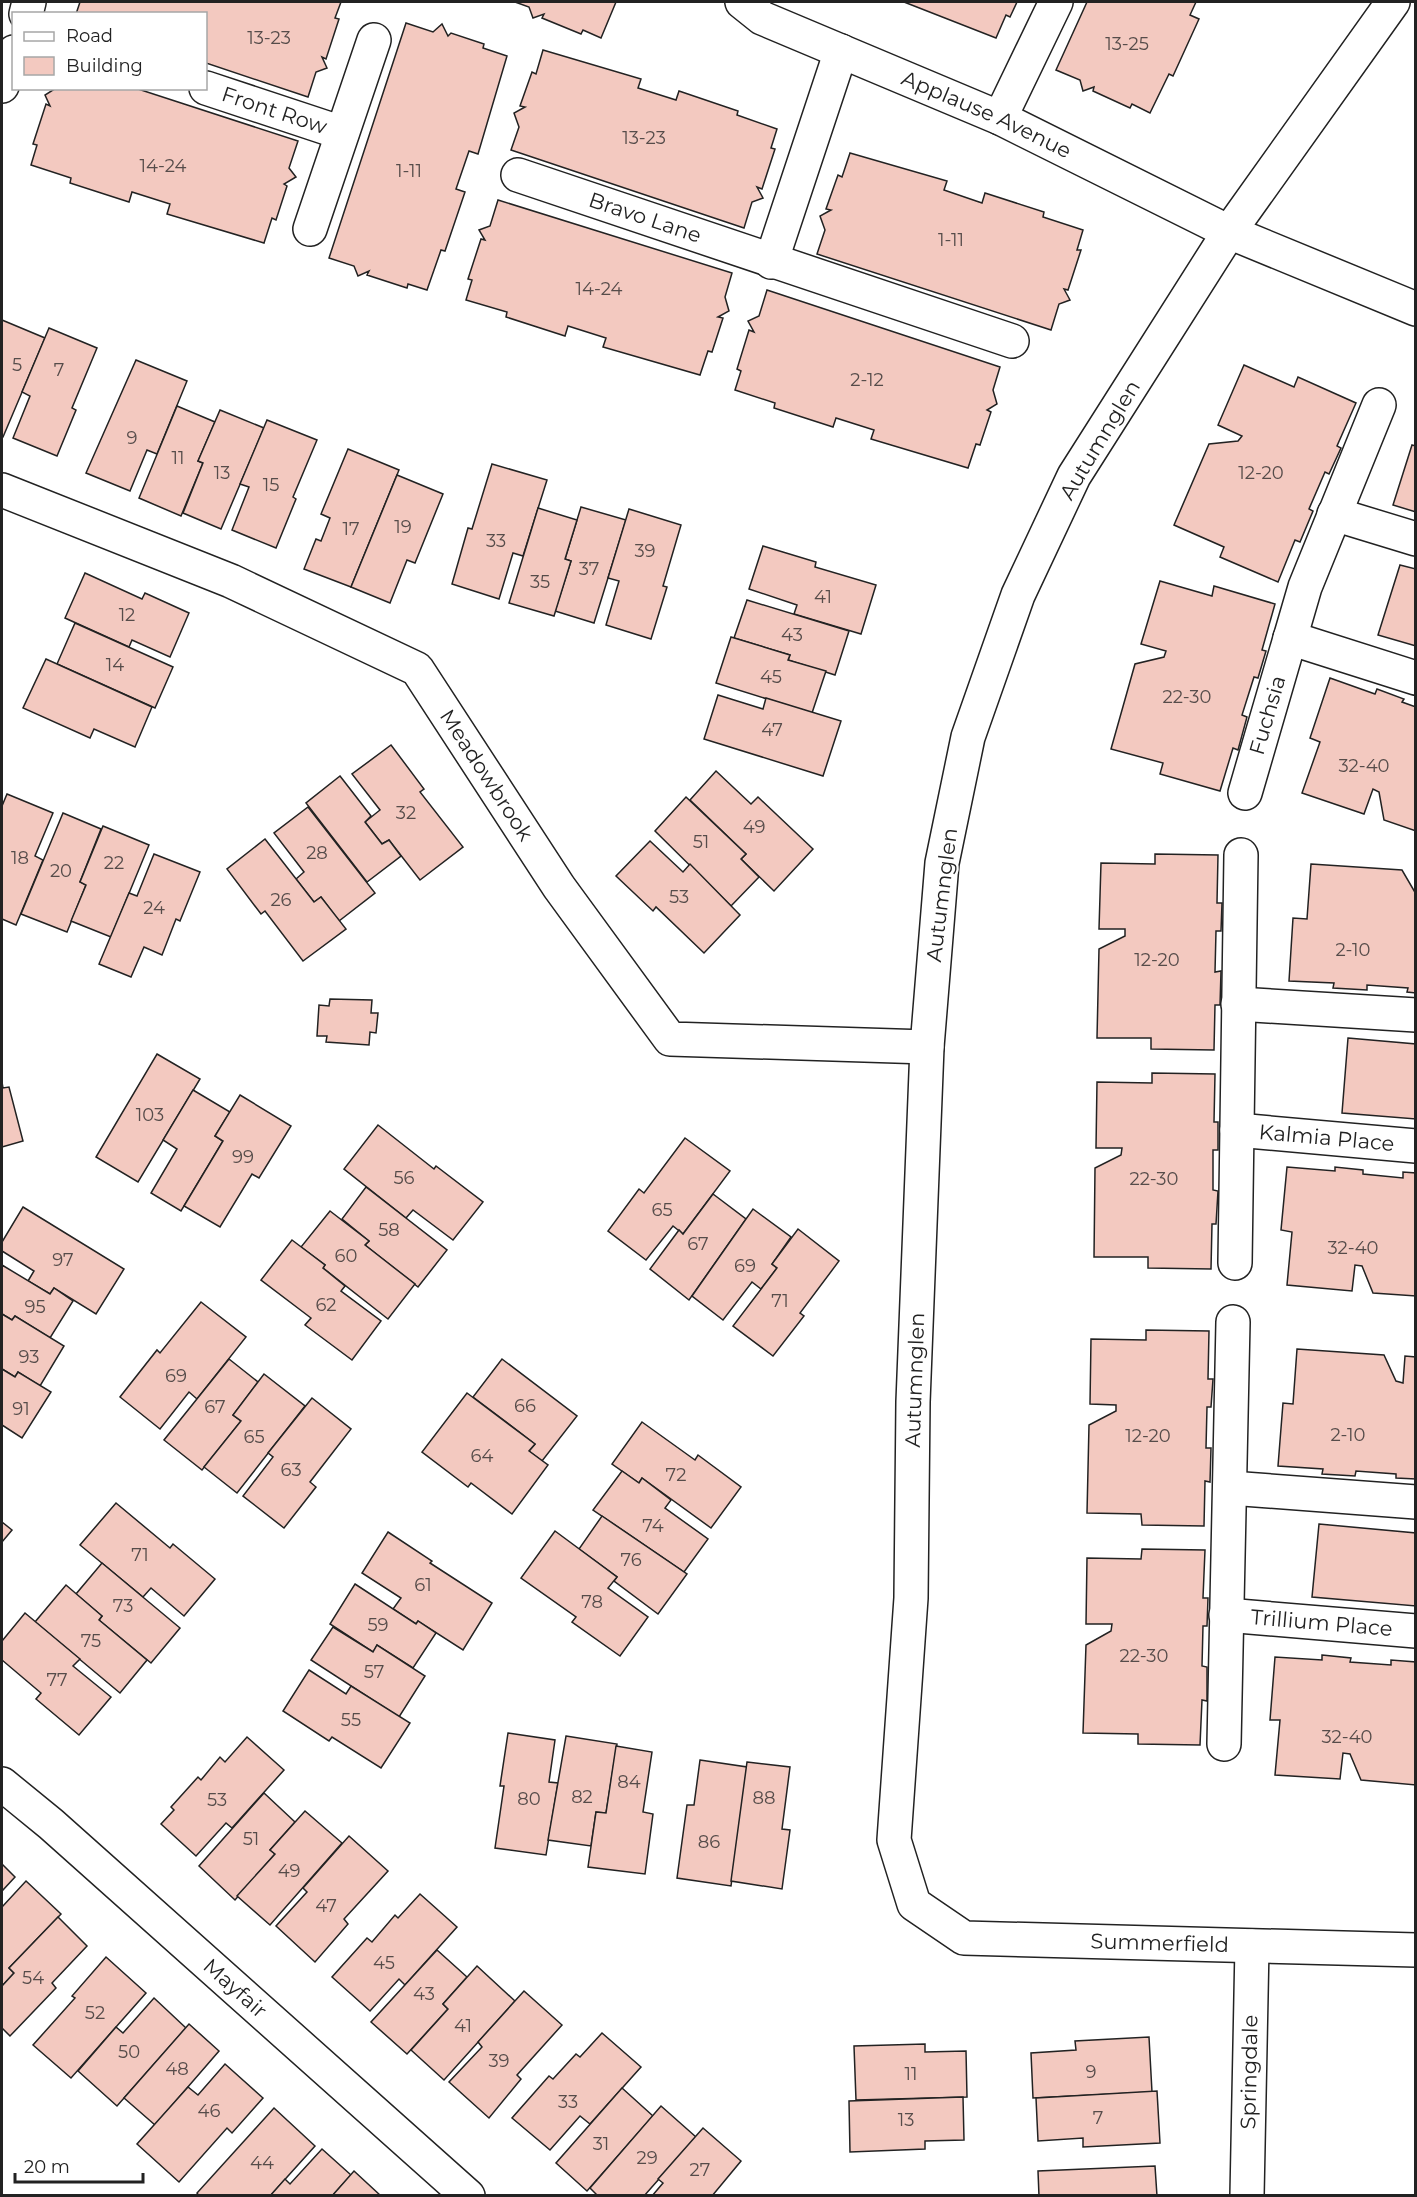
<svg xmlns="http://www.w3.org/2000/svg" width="1417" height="2197" font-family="Montserrat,sans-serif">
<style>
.building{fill:#f3c9c0;stroke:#222;stroke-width:1.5}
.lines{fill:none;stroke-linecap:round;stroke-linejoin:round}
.minor-casing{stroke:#222;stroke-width:36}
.tertiary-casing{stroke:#222;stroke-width:36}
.minor{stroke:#fff;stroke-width:33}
.tertiary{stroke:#fff;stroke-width:33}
.labels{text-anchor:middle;stroke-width:4.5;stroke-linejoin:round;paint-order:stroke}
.number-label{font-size:18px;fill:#564c4a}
.street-label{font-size:21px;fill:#222;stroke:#fff}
</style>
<rect width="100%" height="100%" fill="#fff"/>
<!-- building -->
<g class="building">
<polygon points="80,2 341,2 335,18 339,19 326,59 322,57 327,68 316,72 308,97 206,63 206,14 76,14"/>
<polygon points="515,2 616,2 601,38 583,30 581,34 542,18 544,14 533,18 529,7"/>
<polygon points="904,2 1017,2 1010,17 1006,15 996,38"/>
<polygon points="1087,2 1196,2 1190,15 1199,19 1173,76 1169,74 1150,113 1132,104 1130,108 1093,91 1094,87 1083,91 1080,80 1056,70"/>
<polygon points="406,23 433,32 442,24 448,36 451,33 484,44 483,48 507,56 478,154 469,151 456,189 465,192 445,251 441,250 427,290 408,284 407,288 367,275 369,271 358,276 354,266 329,258"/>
<polygon points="543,50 641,79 638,88 676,100 679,91 738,111 737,115 777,129 771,148 775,149 762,189 757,187 763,198 752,202 744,228 511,150 519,127 514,113 525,107 520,106 532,72 536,74"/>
<polygon points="56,88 135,88 298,141 289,168 296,177 284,184 287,186 276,220 272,218 264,243 167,214 170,204 132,192 129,202 70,183 71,178 31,165 37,145 33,144 46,104 50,106 45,95"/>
<polygon points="850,153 947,181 944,190 982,203 985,193 1044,212 1043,217 1083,230 1077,250 1081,250 1068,290 1064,289 1070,300 1059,304 1051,330 817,254 825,230 820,216 831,210 826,209 838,175 842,177"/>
<polygon points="498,200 732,273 725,297 729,311 718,317 723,318 712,352 708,351 700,375 603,347 606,338 568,326 565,336 506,317 507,312 466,300 472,280 468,279 481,239 485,240 479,230 490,226"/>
<polygon points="767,290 1000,367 993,390 997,404 987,410 991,412 980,445 976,444 968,468 871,439 874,430 836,418 833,427 774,408 775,403 735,390 741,371 737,369 749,330 754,332 748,321 759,316"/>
<polygon points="2,320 45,338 3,437 2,437"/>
<polygon points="49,328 97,348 72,408 76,410 57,456 13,438 30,396 22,392"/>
<polygon points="136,360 187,381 157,454 147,450 130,491 86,473"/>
<polygon points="1244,365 1294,387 1298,377 1356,403 1337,446 1341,448 1329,474 1325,472 1309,509 1313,511 1300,542 1295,540 1278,582 1220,557 1224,547 1174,525 1209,444 1238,441 1242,436 1218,425"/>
<polygon points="177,406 215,422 198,461 203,463 181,516 139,498"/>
<polygon points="220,410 264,428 221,529 183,513 203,463 198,461"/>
<polygon points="267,420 317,440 293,497 296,499 276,548 232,530 249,487 240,484"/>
<polygon points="1412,445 1416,446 1416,512 1393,505"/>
<polygon points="348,449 399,470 351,587 304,569 316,539 321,541 330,518 321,514"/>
<polygon points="492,464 547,480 523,556 513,553 499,599 452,584 468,528 472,529"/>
<polygon points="397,475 443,494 415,563 407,560 390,603 351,587"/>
<polygon points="581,507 626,520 594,623 555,611 571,561 565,559"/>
<polygon points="538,508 577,520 565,559 571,561 554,616 509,603"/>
<polygon points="629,509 681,525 663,586 667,587 651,639 606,625 619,581 608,578"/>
<polygon points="763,546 816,562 815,567 876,585 861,634 794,614 797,605 749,589"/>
<polygon points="1400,565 1416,569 1416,646 1378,635"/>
<polygon points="85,573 142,599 145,593 189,613 170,657 132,640 129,647 65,618"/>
<polygon points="1160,581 1212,596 1214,586 1275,604 1262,650 1266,651 1258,678 1254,677 1242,715 1247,717 1238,750 1233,748 1220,791 1160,774 1163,763 1111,749 1135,664 1164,657 1166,651 1141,644"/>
<polygon points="747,600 849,631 835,675 788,660 790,655 734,638"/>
<polygon points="75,623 173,667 155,708 57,664"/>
<polygon points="731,637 790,655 788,660 826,671 812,713 716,683"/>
<polygon points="46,659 152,707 135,747 94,729 90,738 23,708"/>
<polygon points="1330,678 1375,694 1377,689 1404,699 1402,702 1416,707 1416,831 1384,820 1379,792 1373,789 1364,814 1302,793 1320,742 1310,738"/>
<polygon points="718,695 763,709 766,698 841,721 823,776 704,739"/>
<polygon points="391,745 424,789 420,792 463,847 420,880 389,840 382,844 365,822 380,810 352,774"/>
<polygon points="716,771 751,804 758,797 813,849 774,891 741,859 746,854 690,800"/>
<polygon points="340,776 371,816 365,822 382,844 389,840 401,856 367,882 306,803"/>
<polygon points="7,794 53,813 35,856 43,860 16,925 2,919 2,806"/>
<polygon points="686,797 746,854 741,859 759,877 731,906 655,831"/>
<polygon points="308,807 375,893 339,921 321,897 314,902 296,879 304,872 274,833"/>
<polygon points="63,813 101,829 80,882 86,885 67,932 21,914"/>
<polygon points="103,826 149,845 111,937 71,921 86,885 80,882"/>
<polygon points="265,839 314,902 321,897 346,929 303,961 265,911 261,914 227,869"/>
<polygon points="650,841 683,872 690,864 740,915 704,953 656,907 653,911 616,876"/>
<polygon points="154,854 200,872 180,921 176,919 162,955 144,947 131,977 99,964 129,893 137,896"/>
<polygon points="1155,854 1218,855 1217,903 1222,903 1221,931 1216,931 1215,972 1221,971 1220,1005 1215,1005 1214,1050 1151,1049 1151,1038 1097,1038 1099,949 1125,936 1125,929 1099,929 1101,863 1155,864"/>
<polygon points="1311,864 1402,870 1416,894 1416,993 1407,992 1408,988 1367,985 1367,990 1333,988 1334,983 1289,981 1293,918 1307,919"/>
<polygon points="330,999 372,1000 371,1013 378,1013 376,1033 370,1032 369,1045 326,1042 327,1036 317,1036 319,1005 329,1006"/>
<polygon points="1348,1038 1416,1044 1416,1119 1342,1113"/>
<polygon points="157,1054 200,1079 138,1182 96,1157"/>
<polygon points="1152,1073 1215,1074 1214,1122 1218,1122 1218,1150 1213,1150 1213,1190 1218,1191 1216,1224 1212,1224 1211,1269 1148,1268 1148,1257 1094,1257 1095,1168 1121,1155 1122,1148 1096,1148 1097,1082 1152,1083"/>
<polygon points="2,1082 3,1088 9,1087 23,1141 2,1147"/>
<polygon points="193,1090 230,1112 215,1136 223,1141 181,1211 151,1193 177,1149 163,1140"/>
<polygon points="240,1095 291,1126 259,1178 252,1174 220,1227 184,1206 223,1141 215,1136"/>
<polygon points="378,1125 434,1169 436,1166 483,1202 453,1240 413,1210 406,1218 344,1169"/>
<polygon points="685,1138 730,1171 683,1234 673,1226 646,1260 608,1231 639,1189 644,1193"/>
<polygon points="1287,1167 1335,1171 1335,1167 1363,1170 1363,1174 1403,1178 1403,1172 1416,1173 1416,1296 1373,1293 1362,1266 1355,1265 1352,1291 1287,1285 1292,1232 1281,1230"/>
<polygon points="366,1187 447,1250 418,1287 365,1245 369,1241 342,1219"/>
<polygon points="713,1194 746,1219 689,1300 650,1269 679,1230 683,1234"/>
<polygon points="23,1207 124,1269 96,1314 54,1288 50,1294 28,1281 34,1271 2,1251 2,1242"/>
<polygon points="753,1209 791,1237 772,1264 777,1268 761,1289 752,1282 723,1320 692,1296"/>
<polygon points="330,1211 369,1241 365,1245 415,1284 388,1319 323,1268 325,1265 301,1247"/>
<polygon points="798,1229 839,1261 800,1313 804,1316 773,1356 733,1326 777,1268 772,1264"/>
<polygon points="292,1240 325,1265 323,1268 345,1286 341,1291 381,1321 352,1360 305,1325 311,1318 261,1280"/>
<polygon points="2,1265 50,1294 54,1288 73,1301 50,1338 15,1316 12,1320 2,1314"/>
<polygon points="201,1302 246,1337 197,1399 189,1392 160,1429 120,1397 157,1350 160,1353"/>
<polygon points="2,1314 12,1320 15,1316 64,1346 40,1386 18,1372 15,1377 2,1369"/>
<polygon points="1146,1330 1209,1331 1208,1379 1213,1379 1211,1407 1207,1407 1206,1448 1211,1448 1210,1482 1205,1481 1204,1526 1142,1525 1141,1514 1087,1513 1089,1425 1116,1411 1116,1405 1090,1404 1091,1339 1146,1340"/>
<polygon points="1297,1349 1384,1355 1396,1381 1403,1383 1405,1356 1416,1357 1416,1479 1396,1478 1396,1474 1356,1471 1355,1476 1322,1474 1323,1469 1278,1466 1283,1403 1293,1404"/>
<polygon points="229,1359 258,1382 233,1415 241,1421 202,1470 164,1440"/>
<polygon points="502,1359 577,1416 542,1461 529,1451 535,1444 473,1397"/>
<polygon points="2,1369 15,1377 18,1372 51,1392 22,1438 2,1425"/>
<polygon points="264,1374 305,1406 237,1493 204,1467 241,1421 233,1415"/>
<polygon points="467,1393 535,1444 529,1451 548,1465 512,1514 471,1483 468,1487 422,1452"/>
<polygon points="312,1398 351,1429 310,1482 316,1487 284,1528 243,1496 273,1457 268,1453"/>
<polygon points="642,1422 695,1460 698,1455 741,1487 711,1528 642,1478 639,1483 612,1464"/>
<polygon points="622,1471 639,1483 642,1478 671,1500 665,1508 708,1539 684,1572 593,1510"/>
<polygon points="116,1503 170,1548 173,1544 215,1579 184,1616 151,1588 143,1597 80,1545"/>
<polygon points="602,1516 687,1574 658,1614 614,1581 617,1577 579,1549"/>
<polygon points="2,1522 12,1530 2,1542"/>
<polygon points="1319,1524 1416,1533 1416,1606 1312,1597"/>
<polygon points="555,1531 617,1577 608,1588 648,1617 620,1656 572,1622 576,1617 521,1578"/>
<polygon points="388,1532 432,1561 430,1563 492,1603 463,1650 418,1621 416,1624 393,1609 401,1598 362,1573"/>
<polygon points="1142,1549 1205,1550 1203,1598 1208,1598 1207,1626 1203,1626 1202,1666 1207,1667 1207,1701 1202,1700 1200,1745 1138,1744 1138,1734 1083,1733 1086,1645 1111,1631 1112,1624 1086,1624 1087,1558 1141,1559"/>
<polygon points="102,1563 180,1628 151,1663 99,1620 102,1616 76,1594"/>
<polygon points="355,1584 416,1624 418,1621 436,1633 413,1668 377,1645 373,1652 330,1624"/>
<polygon points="66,1585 102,1616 99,1620 147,1660 120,1693 35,1622"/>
<polygon points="25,1613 80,1659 73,1666 111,1697 79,1735 36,1699 41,1693 2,1660 2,1641"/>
<polygon points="333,1627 373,1652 377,1645 425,1676 399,1717 311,1660"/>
<polygon points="1322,1655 1351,1658 1350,1662 1391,1665 1391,1660 1416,1662 1416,1785 1361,1780 1350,1754 1343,1753 1340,1779 1275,1775 1280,1720 1270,1720 1275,1657 1322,1660"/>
<polygon points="309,1670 346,1694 351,1686 410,1723 381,1768 332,1737 329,1741 283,1711"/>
<polygon points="508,1733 555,1740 549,1782 558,1783 546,1855 495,1848 504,1786 500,1786"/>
<polygon points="566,1736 617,1744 606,1813 596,1812 591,1846 548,1840"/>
<polygon points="247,1737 284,1770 232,1828 226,1823 196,1856 161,1824 174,1810 171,1807 198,1777 201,1780 220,1757 225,1762"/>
<polygon points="616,1746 652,1752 643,1812 653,1814 645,1874 588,1867 596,1812 606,1813"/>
<polygon points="700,1760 747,1767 731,1886 677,1878 687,1805 694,1805"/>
<polygon points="747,1762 790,1767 782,1829 790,1830 782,1889 731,1881"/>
<polygon points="264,1793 295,1822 270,1850 275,1854 235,1900 199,1866"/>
<polygon points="305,1811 342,1843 270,1925 237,1896 275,1854 270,1850"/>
<polygon points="349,1836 388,1871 344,1919 348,1924 315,1962 276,1926 307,1892 303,1888"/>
<polygon points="2,1864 15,1877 2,1891"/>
<polygon points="26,1881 61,1914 9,1968 14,1973 2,1986 2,1907"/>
<polygon points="420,1894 457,1927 405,1985 399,1979 370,2011 332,1977 367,1938 372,1942 395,1915 398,1918"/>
<polygon points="58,1917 87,1946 52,1983 56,1988 10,2036 2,2028 2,1986 14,1973 9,1968"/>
<polygon points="437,1950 467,1977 443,2004 448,2009 407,2054 371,2022"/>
<polygon points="106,1957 146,1993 71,2078 33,2045 75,1998 72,1996"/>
<polygon points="477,1966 515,2001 444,2080 411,2050 448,2009 443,2004"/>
<polygon points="524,1991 562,2025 517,2075 521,2079 489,2118 449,2082 482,2047 478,2042"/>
<polygon points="154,1998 186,2028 117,2106 78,2071 116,2027 123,2033"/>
<polygon points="189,2024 219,2051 155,2125 124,2098"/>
<polygon points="602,2033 641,2067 590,2124 580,2116 550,2150 512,2118 549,2076 553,2079 576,2054 580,2057"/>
<polygon points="1149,2037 1152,2092 1033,2098 1031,2053 1076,2050 1075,2041"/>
<polygon points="925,2044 925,2052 966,2051 967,2097 856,2100 854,2046"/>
<polygon points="225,2064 263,2098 232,2133 227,2128 179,2182 137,2144 188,2087 198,2095"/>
<polygon points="622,2088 653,2116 587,2191 556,2163"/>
<polygon points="1157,2091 1160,2143 1083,2147 1083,2138 1038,2141 1036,2098"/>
<polygon points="963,2097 964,2140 925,2141 925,2149 850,2152 849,2101"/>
<polygon points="661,2106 696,2137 644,2196 598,2196 590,2188"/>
<polygon points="274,2108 315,2146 270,2196 199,2196 197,2193"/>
<polygon points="703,2128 741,2161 712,2196 652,2196 663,2183 658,2179"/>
<polygon points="322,2149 351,2175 332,2196 270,2196 285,2179 290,2184"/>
<polygon points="1155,2166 1157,2196 1039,2196 1038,2171"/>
<polygon points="354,2171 381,2196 332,2196"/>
</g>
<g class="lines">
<defs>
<g id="minor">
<path id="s1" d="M742,2L762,18L1000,118L1229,232L1416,309"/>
<polyline points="26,14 29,2"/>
<polyline points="2,86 14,52"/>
<path id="s2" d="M206,88L342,133"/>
<polyline points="1000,118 1056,2"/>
<path id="s3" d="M518,175L1012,341"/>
<polyline points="310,229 374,40"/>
<polyline points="771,262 841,51"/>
<path id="s4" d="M2,490L231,581L417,669L559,887L670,1039L927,1047"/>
<polyline points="1334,514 1416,539"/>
<polyline points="1290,638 1416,678"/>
<path id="s5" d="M1245,793L1305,587L1379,405"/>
<polyline points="1238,1004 1416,1015"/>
<path id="s6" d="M1237,1130L1416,1146"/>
<polyline points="1235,1263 1241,855"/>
<polyline points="1230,1488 1416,1502"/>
<path id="s7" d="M1226,1615L1416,1631"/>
<polyline points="1224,1744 1233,1322"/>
<path id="s8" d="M2,1784L51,1824L468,2196"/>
<path id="s9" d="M1247,2196L1252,1946"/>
</g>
<g id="tertiary">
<path id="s10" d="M1393,2L1229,232L1074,476L1018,595L968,737L942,863L927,1047L913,1402L911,1598L894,1840L914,1904L964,1938L1416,1950"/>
</g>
</defs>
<!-- minor casing -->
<use href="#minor" class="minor-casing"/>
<!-- tertiary casing -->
<use href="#tertiary" class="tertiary-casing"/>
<!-- minor -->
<use href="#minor" class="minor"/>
<!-- tertiary -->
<use href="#tertiary" class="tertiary"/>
</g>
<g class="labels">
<!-- number labels -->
<g class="number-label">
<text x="269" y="44">13-23</text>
<text x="1127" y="50">13-25</text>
<text x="644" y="144">13-23</text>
<text x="163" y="172">14-24</text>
<text x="409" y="177">1-11</text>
<text x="951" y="246">1-11</text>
<text x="599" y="295">14-24</text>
<text x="17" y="371">5</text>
<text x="59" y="376">7</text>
<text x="867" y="386">2-12</text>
<text x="132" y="444">9</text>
<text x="178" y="464">11</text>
<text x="222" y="479">13</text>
<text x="1261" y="479">12-20</text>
<text x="271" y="491">15</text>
<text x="403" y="533">19</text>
<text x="351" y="535">17</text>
<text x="496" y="547">33</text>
<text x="645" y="557">39</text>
<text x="589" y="575">37</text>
<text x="540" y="588">35</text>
<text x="823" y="603">41</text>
<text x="127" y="621">12</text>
<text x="792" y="641">43</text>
<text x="115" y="671">14</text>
<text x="771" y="683">45</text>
<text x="1187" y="703">22-30</text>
<text x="772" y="736">47</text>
<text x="1364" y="772">32-40</text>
<text x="406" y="819">32</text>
<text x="754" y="833">49</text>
<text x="701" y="848">51</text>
<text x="317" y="859">28</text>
<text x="20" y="864">18</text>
<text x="114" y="869">22</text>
<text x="61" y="877">20</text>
<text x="679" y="903">53</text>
<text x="281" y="906">26</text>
<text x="154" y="914">24</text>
<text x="1353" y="956">2-10</text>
<text x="1157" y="966">12-20</text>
<text x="150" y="1121">103</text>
<text x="243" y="1163">99</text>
<text x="404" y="1184">56</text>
<text x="1154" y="1185">22-30</text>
<text x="662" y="1216">65</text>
<text x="389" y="1236">58</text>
<text x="698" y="1250">67</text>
<text x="1353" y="1254">32-40</text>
<text x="346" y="1262">60</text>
<text x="63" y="1266">97</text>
<text x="745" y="1272">69</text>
<text x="780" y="1307">71</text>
<text x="326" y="1311">62</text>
<text x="35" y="1313">95</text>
<text x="29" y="1363">93</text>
<text x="176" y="1382">69</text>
<text x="525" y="1412">66</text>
<text x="215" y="1413">67</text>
<text x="21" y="1415">91</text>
<text x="1348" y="1441">2-10</text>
<text x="1148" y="1442">12-20</text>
<text x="254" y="1443">65</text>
<text x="482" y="1462">64</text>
<text x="291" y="1476">63</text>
<text x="676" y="1481">72</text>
<text x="653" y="1532">74</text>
<text x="140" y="1561">71</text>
<text x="631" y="1566">76</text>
<text x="423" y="1591">61</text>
<text x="592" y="1608">78</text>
<text x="123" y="1612">73</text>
<text x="378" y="1631">59</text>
<text x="91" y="1647">75</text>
<text x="1144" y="1662">22-30</text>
<text x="374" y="1678">57</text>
<text x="57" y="1686">77</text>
<text x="351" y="1726">55</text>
<text x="1347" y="1743">32-40</text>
<text x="629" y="1788">84</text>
<text x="582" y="1803">82</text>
<text x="764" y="1804">88</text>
<text x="529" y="1805">80</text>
<text x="217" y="1806">53</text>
<text x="251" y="1845">51</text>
<text x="709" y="1848">86</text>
<text x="289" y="1877">49</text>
<text x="326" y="1912">47</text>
<text x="384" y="1969">45</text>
<text x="33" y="1984">54</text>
<text x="424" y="2000">43</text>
<text x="95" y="2019">52</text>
<text x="463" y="2032">41</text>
<text x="129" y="2058">50</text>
<text x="499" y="2067">39</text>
<text x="177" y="2075">48</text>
<text x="1091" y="2078">9</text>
<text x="911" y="2080">11</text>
<text x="568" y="2108">33</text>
<text x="209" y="2117">46</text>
<text x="1098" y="2124">7</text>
<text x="906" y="2126">13</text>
<text x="601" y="2150">31</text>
<text x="647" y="2164">29</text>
<text x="262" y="2169">44</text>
<text x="700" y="2176">27</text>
</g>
<!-- street labels -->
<g class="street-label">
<text dy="7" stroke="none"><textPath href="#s2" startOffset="72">Front Row</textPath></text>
<text dy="7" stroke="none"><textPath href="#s1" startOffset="270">Applause Avenue</textPath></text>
<text dy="7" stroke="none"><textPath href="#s3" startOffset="134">Bravo Lane</textPath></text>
<text transform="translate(1100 440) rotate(-59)" y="7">Autumnglen</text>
<text dy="7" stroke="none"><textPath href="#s5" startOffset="81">Fuchsia</textPath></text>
<text dy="7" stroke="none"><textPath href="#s4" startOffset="579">Meadowbrook</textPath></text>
<text transform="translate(942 895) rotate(-83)" y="7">Autumnglen</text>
<text dy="7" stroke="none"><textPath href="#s6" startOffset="90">Kalmia Place</textPath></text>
<text transform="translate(915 1380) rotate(-88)" y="7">Autumnglen</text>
<text dy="7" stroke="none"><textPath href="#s7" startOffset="96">Trillium Place</textPath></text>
<text dy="7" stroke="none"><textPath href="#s10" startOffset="2284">Summerfield</textPath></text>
<text dy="7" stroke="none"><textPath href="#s8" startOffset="310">Mayfair</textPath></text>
<text dy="7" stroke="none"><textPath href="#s9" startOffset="124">Springdale</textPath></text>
</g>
</g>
<!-- border -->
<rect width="1417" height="2197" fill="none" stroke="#222222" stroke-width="6"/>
<!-- legend -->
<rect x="12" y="12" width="195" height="78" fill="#ffffff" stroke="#a7a7a7" stroke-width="1.5"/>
<rect x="24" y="32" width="30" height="9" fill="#ffffff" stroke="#a7a7a7" stroke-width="1.5"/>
<text x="66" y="42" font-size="18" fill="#222222">Road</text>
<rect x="24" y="57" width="30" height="18" fill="#f3c9c0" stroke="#a7a7a7" stroke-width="1.5"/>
<text x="66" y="72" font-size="18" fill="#222222">Building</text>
<!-- scale -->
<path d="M15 2173v9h128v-9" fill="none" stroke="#222222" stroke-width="3"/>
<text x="24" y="2173" font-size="18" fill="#222222" stroke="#ffffff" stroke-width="4.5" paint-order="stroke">20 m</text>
</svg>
